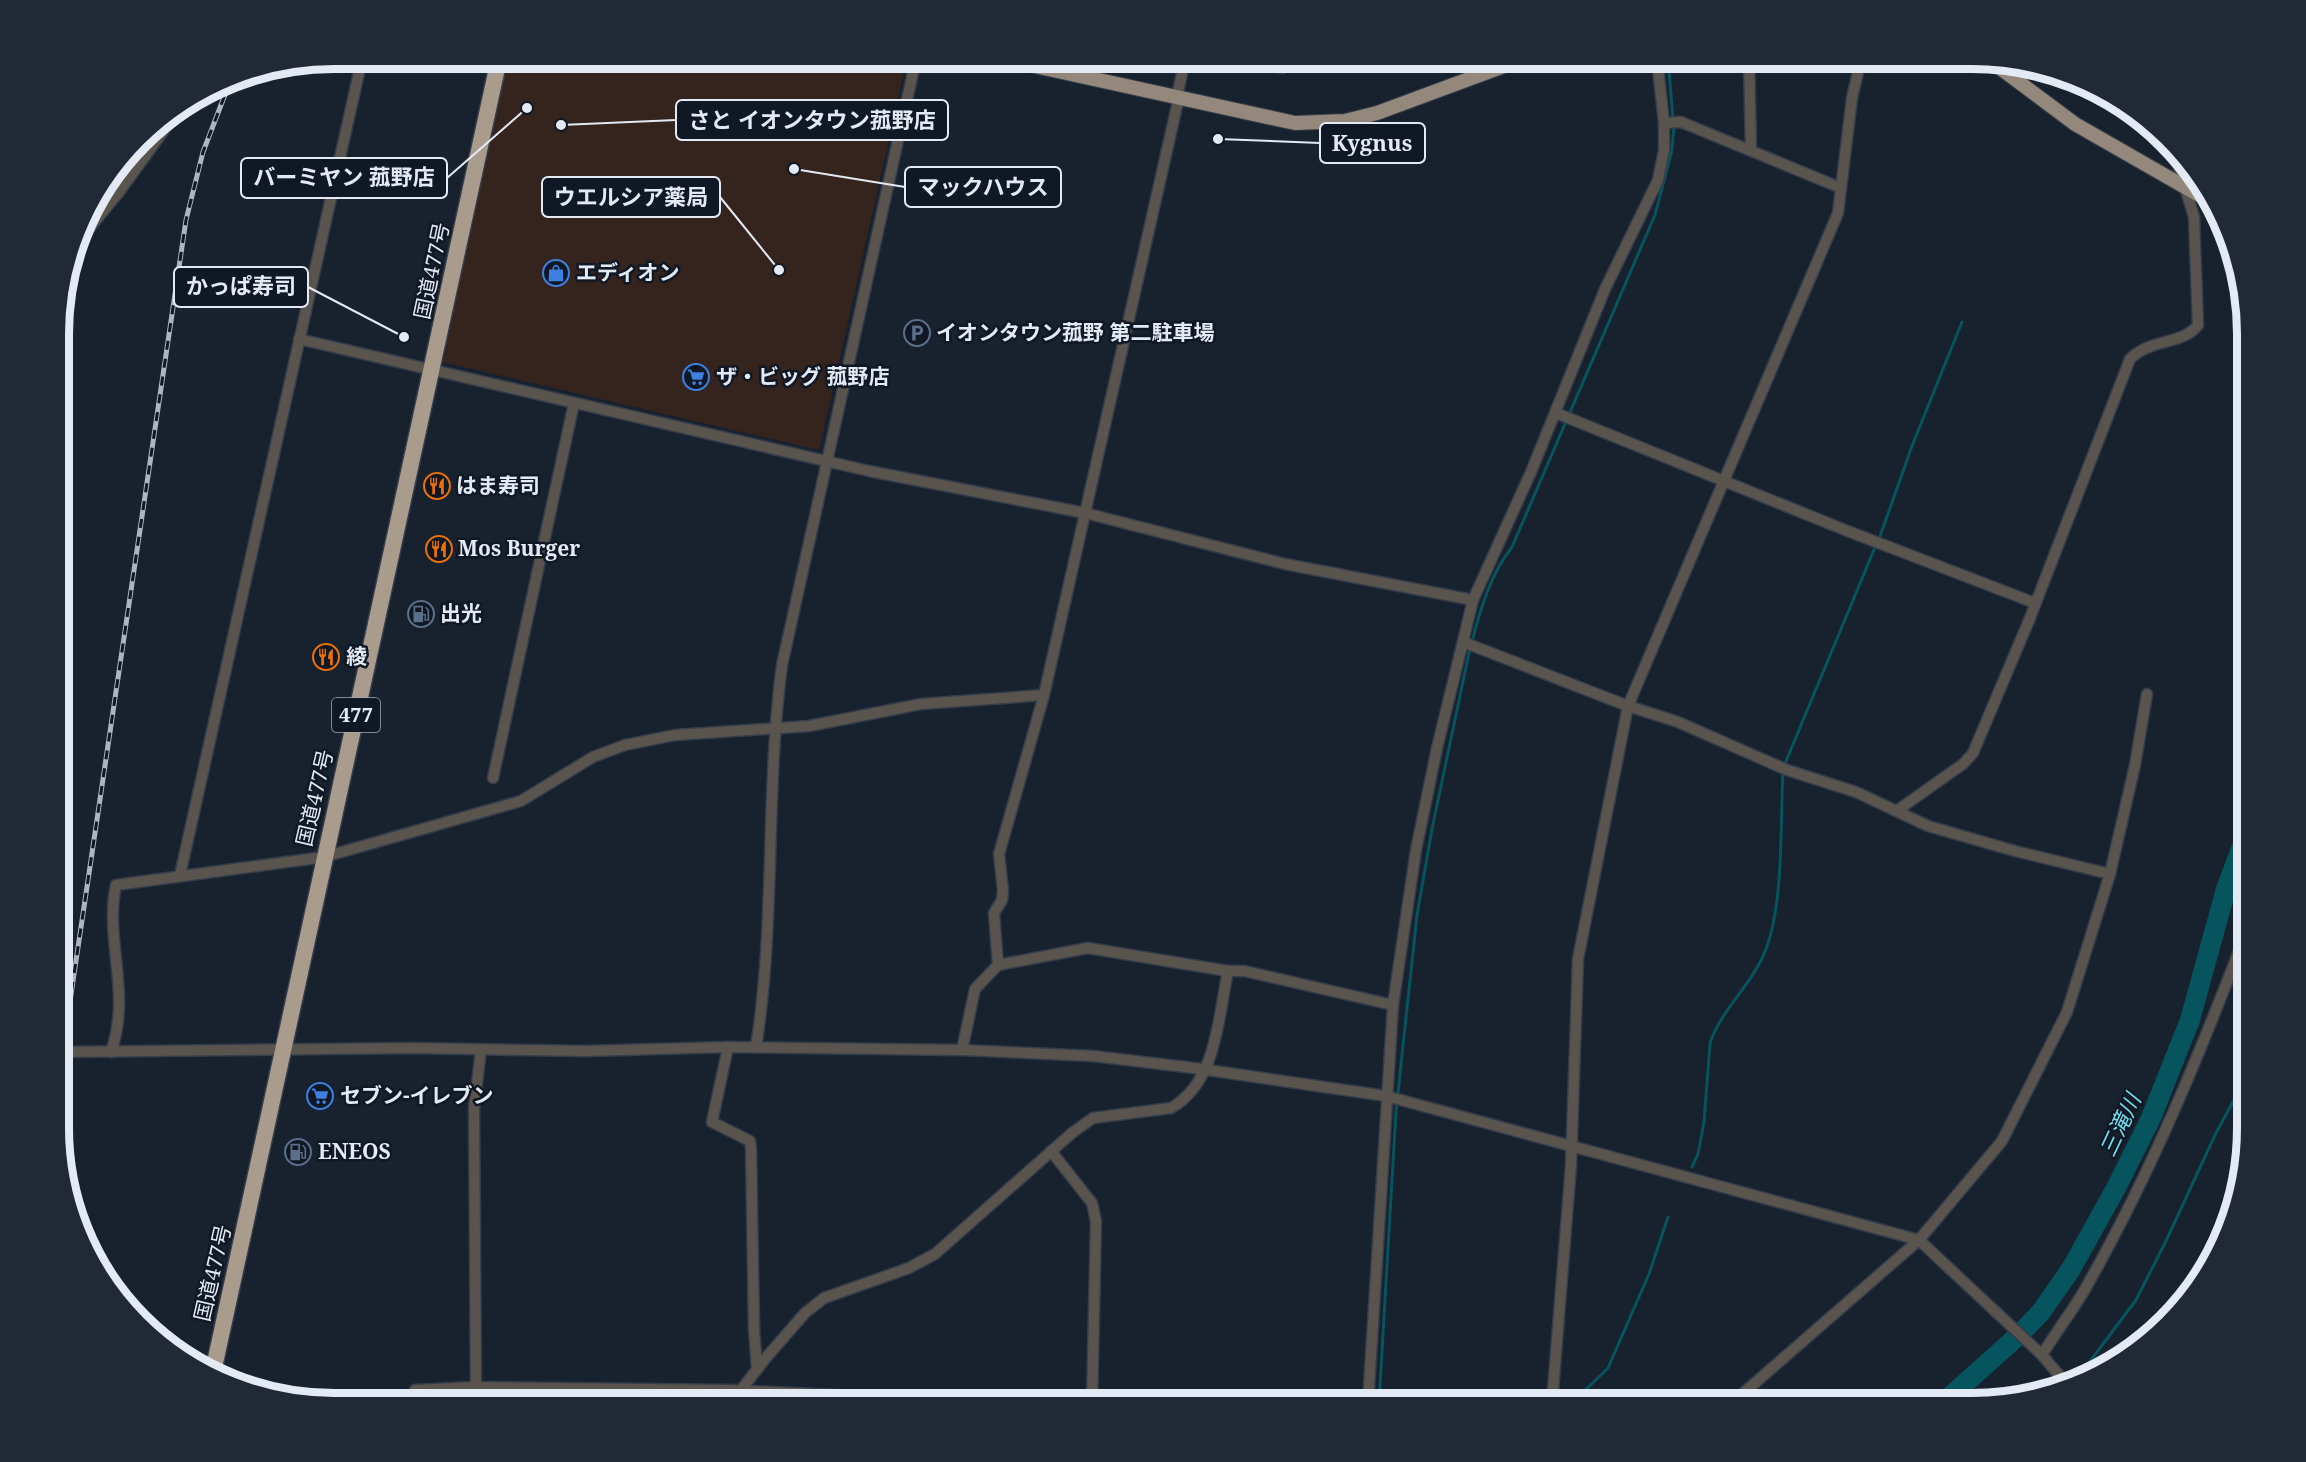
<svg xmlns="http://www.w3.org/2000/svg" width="2306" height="1462" font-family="'Noto Serif','Noto Sans JP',serif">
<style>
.commercial{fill:#35231e}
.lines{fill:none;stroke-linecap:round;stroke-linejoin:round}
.stream{stroke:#06545d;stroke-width:3}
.river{stroke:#06545d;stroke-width:20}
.minor-casing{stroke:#353d4a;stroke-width:13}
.major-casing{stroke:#353d4a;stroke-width:16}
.highway-casing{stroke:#353d4a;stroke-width:19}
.minor{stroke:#5a544e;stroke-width:10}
.major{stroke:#93887b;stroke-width:14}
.highway{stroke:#aa9c8d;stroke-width:16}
.rail-casing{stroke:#aeb5bf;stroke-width:5}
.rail{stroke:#0f1824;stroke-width:3;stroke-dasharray:9;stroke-linecap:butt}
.labels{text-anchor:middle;stroke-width:5;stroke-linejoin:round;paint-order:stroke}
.shield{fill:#0f1824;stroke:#a4abb5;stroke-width:1.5}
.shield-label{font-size:20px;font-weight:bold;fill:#e4eaf3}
.street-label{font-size:21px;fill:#e4eaf3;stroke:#0f1824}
.poi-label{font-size:21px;font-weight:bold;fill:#e4eaf3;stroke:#0f1824;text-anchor:start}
.water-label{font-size:22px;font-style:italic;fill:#74dceb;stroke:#0f1824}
.rim{fill:none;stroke:#e4eaf3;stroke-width:8}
.leader{fill:none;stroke:#e4eaf3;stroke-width:2}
.callout-dot{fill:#e4eaf3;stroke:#0f1824;stroke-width:2}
.callout{fill:#0f1824;stroke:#e4eaf3;stroke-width:2}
.callout-label{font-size:22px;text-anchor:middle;font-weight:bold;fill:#e4eaf3}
</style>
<rect width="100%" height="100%" fill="#18212e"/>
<!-- commercial -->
<polygon class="commercial" points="505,59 907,59 819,450 443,362"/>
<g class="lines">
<!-- stream -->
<g class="stream">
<polyline points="1668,59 1673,119"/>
<polyline points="1879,539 1912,446 1962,322"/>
<path d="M1472,642C1480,610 1491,573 1512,547L1655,215L1672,150L1674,126"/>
<polyline points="1784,766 1876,545"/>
<path d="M1692,1167L1698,1154L1704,1122L1710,1043C1722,1008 1753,984 1766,949C1784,901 1780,824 1783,772"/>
<polyline points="2079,1376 2136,1300 2166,1241 2216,1133 2247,1076"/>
<polyline points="1379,1403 1396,1111 1417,915 1432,829 1470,648"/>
<polyline points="1572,1403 1608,1368 1649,1274 1668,1217"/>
</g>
<!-- river -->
<g class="river">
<polyline points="2247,768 2247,788"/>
<polyline points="1943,1403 2021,1333 2041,1312 2071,1269 2116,1188 2151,1118 2190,1020 2226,889 2244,841 2247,815"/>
</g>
<defs>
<g id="minor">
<polyline points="1237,59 1282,68"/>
<polyline points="1749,59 1751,149"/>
<polyline points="1177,97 1185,59"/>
<polyline points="1664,123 1681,122 1841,188"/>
<polyline points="78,242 119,192 178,111"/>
<polyline points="299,339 869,471 1085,513 1285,564 1473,600"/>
<polyline points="1556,413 1845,530 2035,603"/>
<polyline points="1463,642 1628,706 1678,722 1787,770 1856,792 1928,826 2015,851 2110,874"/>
<polyline points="493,778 574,403"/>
<path d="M1898,810L1963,764L1973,753L2030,618L2130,359C2151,338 2183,345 2198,325L2194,217L2177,161"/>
<polyline points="180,875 362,59"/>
<polyline points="998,965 1088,948 1228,971"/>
<polyline points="728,1047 712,1122 750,1141 751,1148 754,1329 757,1369"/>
<path d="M756,1047C776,921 765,792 782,665L916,59"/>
<polyline points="962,1050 975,989 998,965 994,913 1002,900 1003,890 999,854 1044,695 1179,97"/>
<polyline points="61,1052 414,1048 586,1051 728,1047 962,1050 1093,1056 1194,1068 1386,1096 1919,1240 2042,1355 2064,1381"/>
<path d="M111,1052C132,992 104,940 116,885L324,857L521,801L593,757L625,745L675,735L809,726L921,704L1044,695"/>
<polyline points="1051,1151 1092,1203 1096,1221 1092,1403"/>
<path d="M2042,1355C2057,1330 2076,1307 2089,1282C2153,1169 2201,1051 2247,930"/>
<polyline points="476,1387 474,1108 481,1050"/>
<polyline points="417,1403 415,1390 476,1387 729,1390 998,1403"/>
<path d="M731,1403L765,1359L805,1313L824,1298L909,1268L935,1254L1072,1133L1093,1118L1171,1108C1217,1082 1218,1018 1228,971H1244L1393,1005"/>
<polyline points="1368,1403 1393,1005 1416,850 1437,748 1473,600 1531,472 1605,289 1658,180 1664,150 1664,123 1657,59"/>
<polyline points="1552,1403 1571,1165 1578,959 1628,706 1838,213 1852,98 1861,59"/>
<polyline points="1732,1403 1919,1240 2002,1141 2067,1012 2110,874 2135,765 2147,694"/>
</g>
<g id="major">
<polyline points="1003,59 1295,123 1345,121 1377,113 1523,59"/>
<polyline points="1992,62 2075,124 2213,203"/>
</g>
<polyline id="highway" points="213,1372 499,59"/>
</defs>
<!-- minor casing -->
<use href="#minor" class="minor-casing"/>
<!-- major casing -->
<use href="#major" class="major-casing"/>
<!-- highway casing -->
<use href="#highway" class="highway-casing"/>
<!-- minor -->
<use href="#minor" class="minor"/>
<!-- major -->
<use href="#major" class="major"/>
<!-- highway -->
<use href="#highway" class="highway"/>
<defs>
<polyline id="rail" points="61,1062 186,220 203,152 231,79"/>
</defs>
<!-- rail casing -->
<use href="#rail" class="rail-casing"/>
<!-- rail -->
<use href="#rail" class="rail"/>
</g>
<!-- icons -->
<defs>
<symbol id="shop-ring" viewBox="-11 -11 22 22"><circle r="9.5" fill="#0f1824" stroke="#3f7fe0" stroke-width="1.5"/><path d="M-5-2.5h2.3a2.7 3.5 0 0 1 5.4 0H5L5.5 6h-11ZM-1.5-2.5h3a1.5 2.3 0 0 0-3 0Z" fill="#3f7fe0"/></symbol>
<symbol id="parking-ring" viewBox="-11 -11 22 22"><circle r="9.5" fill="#0f1824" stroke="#5c6f8a" stroke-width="1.5"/><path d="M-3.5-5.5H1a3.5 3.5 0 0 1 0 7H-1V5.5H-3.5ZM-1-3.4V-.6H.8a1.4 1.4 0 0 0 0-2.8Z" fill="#5c6f8a"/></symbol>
<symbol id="supermarket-ring" viewBox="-11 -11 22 22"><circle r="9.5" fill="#0f1824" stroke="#3f7fe0" stroke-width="1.5"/><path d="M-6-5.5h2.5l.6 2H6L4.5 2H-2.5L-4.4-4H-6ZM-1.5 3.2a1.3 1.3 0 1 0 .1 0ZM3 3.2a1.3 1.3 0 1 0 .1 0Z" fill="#3f7fe0"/></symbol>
<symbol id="restaurant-ring" viewBox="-11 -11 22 22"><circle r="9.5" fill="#0f1824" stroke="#e8710a" stroke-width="1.5"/><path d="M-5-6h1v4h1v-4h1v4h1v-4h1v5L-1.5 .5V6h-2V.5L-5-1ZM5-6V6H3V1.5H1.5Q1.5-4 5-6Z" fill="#e8710a"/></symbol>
<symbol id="fuel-ring" viewBox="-11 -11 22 22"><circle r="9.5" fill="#0f1824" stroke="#5c6f8a" stroke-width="1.5"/><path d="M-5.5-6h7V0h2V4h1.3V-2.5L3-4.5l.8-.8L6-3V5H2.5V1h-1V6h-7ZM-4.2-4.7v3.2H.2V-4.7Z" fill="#5c6f8a"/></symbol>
</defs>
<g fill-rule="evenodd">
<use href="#shop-ring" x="541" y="258" width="30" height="30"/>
<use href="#parking-ring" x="902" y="318" width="30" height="30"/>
<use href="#supermarket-ring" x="681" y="362" width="30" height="30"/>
<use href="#restaurant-ring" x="422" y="471" width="30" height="30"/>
<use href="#restaurant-ring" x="424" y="534" width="30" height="30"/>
<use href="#fuel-ring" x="406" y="599" width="30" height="30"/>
<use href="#restaurant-ring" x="311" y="642" width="30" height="30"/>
<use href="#supermarket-ring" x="305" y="1081" width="30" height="30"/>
<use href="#fuel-ring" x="283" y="1137" width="30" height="30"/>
</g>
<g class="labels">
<!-- shield labels -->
<rect class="shield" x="332" y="698" width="48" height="34" rx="4.5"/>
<g class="shield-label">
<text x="356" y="722">477</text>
</g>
<!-- street labels -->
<g class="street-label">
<text transform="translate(432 271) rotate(-78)" y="7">国道477号</text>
<text transform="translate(315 798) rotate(-77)" y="7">国道477号</text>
<text transform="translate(213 1273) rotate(-77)" y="7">国道477号</text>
</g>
<!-- poi labels -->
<g class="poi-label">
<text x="576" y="280">エディオン</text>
<text x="936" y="340">イオンタウン菰野 第二駐車場</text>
<text x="716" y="384">ザ・ビッグ 菰野店</text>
<text x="456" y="493">はま寿司</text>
<text x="458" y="556">Mos Burger</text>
<text x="440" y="621">出光</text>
<text x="346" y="664">綾</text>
<text x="340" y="1103">セブン-イレブン</text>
<text x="318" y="1159">ENEOS</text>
</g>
<!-- water labels -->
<g class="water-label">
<text transform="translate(2120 1125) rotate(-65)" y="8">三滝川</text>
</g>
</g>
<!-- crop -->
<path d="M0 0H2306V1462H0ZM334 69H1972A265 265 0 0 1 2237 334V1128A265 265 0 0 1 1972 1393H334A265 265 0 0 1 69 1128V334A265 265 0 0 1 334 69Z" fill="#202935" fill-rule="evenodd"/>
<path class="rim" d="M334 69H1972A265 265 0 0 1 2237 334V1128A265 265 0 0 1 1972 1393H334A265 265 0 0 1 69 1128V334A265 265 0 0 1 334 69Z"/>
<!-- callouts -->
<path class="leader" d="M561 125L676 120M1218 139L1320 143M527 108L447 178M794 169L905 187M779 270L720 197M404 337L308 287"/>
<g class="callout-dot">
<circle cx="561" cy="125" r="6"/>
<circle cx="1218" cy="139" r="6"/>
<circle cx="527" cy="108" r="6"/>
<circle cx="794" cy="169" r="6"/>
<circle cx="779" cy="270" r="6"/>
<circle cx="404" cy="337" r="6"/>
</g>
<g class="callout">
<rect x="676" y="100" width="272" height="40" rx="6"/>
<rect x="1320" y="123" width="105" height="40" rx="6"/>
<rect x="241" y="158" width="206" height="40" rx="6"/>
<rect x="905" y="167" width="156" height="40" rx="6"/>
<rect x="542" y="177" width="178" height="40" rx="6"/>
<rect x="174" y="267" width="134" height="40" rx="6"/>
</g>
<g class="callout-label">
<text x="812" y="128">さと イオンタウン菰野店</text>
<text x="1372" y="151">Kygnus</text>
<text x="344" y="185">バーミヤン 菰野店</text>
<text x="983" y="195">マックハウス</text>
<text x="631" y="205">ウエルシア薬局</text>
<text x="241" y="294">かっぱ寿司</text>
</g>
</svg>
